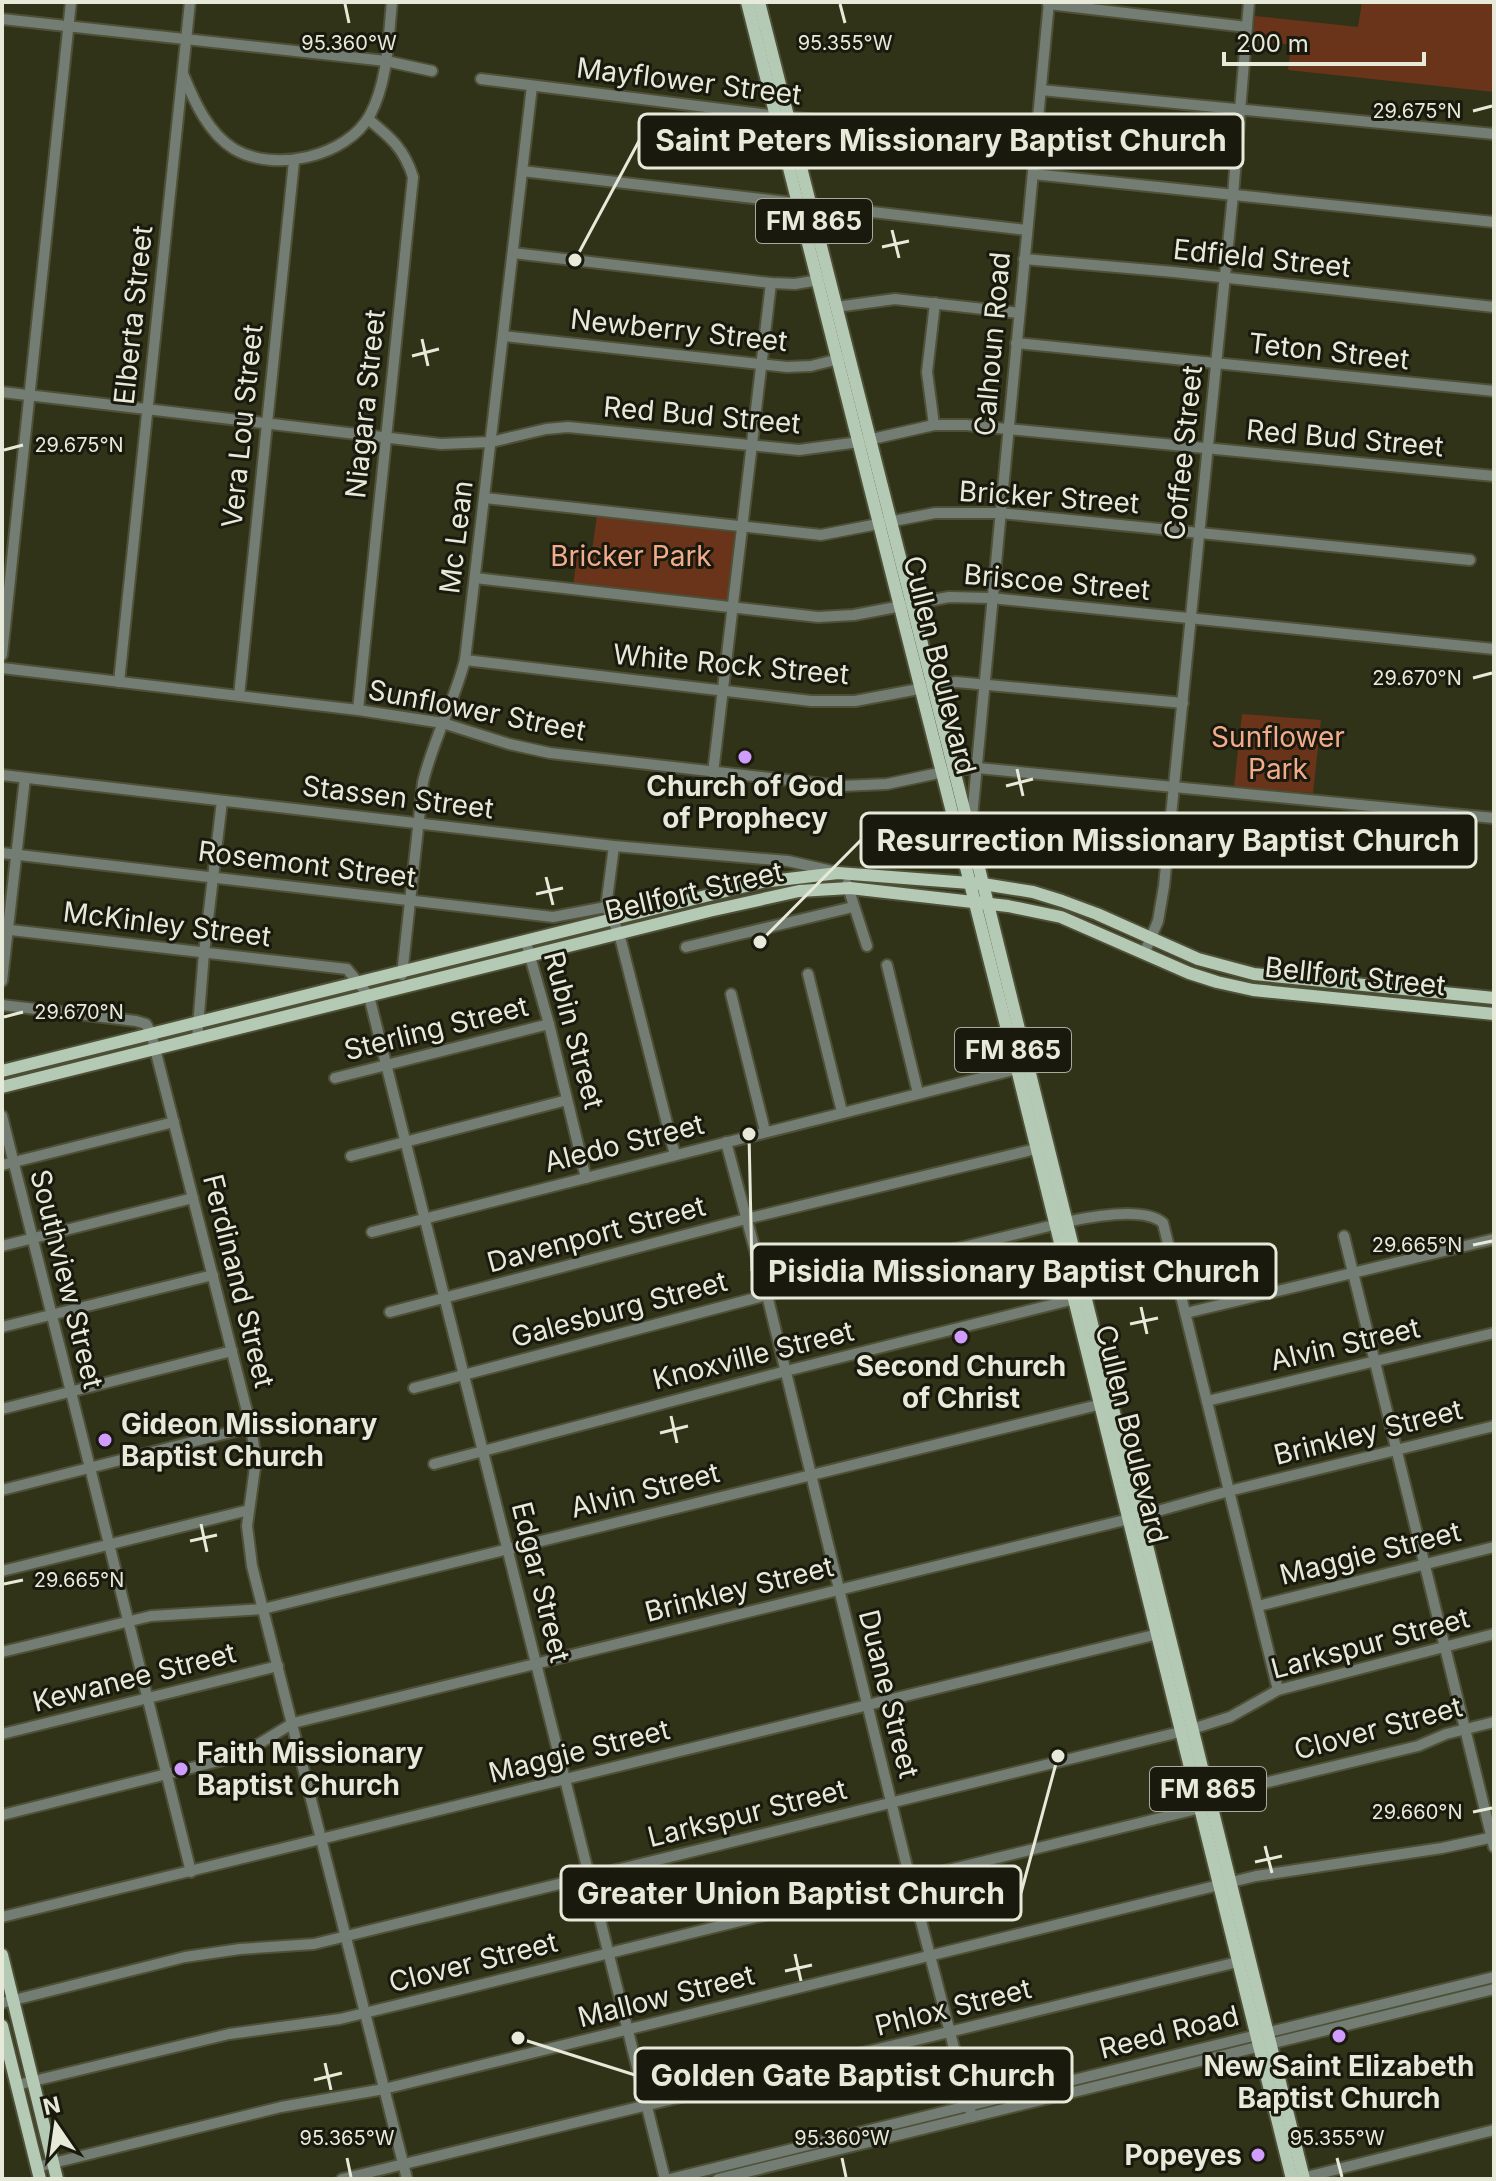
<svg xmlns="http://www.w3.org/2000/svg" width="1496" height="2181" font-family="Inter,sans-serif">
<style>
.green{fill:#693419}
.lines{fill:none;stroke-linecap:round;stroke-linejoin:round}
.minor-casing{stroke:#4e5037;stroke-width:14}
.major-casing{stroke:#4e5037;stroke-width:16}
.minor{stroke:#737d73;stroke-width:10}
.major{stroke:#b5cab5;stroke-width:12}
.ticks{fill:none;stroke:#e7e9d9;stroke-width:3}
.poi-dot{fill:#d09dff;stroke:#19190e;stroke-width:3}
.labels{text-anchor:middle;stroke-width:6;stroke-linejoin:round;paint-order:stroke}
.shield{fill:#19190e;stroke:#a9ab9c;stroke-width:2}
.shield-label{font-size:26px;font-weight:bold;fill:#e7e9d9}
.street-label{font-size:28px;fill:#e7e9d9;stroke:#19190e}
.park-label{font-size:28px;fill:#f3ac8b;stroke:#19190e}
.poi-label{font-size:28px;font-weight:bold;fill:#e7e9d9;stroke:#19190e}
.ticks-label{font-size:20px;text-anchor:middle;fill:#e7e9d9;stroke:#19190e;stroke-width:6;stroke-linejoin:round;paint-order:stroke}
.leader{fill:none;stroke:#e7e9d9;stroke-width:3}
.callout-dot{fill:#e7e9d9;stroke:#19190e;stroke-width:3}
.callout{fill:#19190e;stroke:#e7e9d9;stroke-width:3}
.callout-label{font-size:30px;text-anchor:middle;font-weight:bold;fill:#e7e9d9}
</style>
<rect width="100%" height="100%" fill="#313318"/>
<!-- green -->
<g class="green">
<polygon points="1362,2 1494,2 1494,92 1288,70 1291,45 1253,40 1255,16 1358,27"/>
<polygon points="597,515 738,533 729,605 573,586 578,549 592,551"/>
<polygon points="1242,714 1321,720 1313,793 1234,787"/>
</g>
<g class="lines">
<defs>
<g id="minor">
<polyline points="1048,4 1247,27"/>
<polyline points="2,19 386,61 432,71"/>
<path d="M183,74C194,101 208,133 234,149C274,173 347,157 370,115C388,81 388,40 392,2"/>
<polyline points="481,79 778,116 1034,144"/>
<polyline points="1041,90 1494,134"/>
<polyline points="522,171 1026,230"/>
<polyline points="1033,174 1494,222"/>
<polyline points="513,253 771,283 795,284 825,279"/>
<polyline points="1024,259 1174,272 1494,307"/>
<polyline points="836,307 895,299 1019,313"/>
<polyline points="504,336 787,367 811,366 843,358"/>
<polyline points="1016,343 1494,391"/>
<polyline points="2,392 441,444 491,442 546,429 568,427 799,450 859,442 934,425 966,425 1494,476"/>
<polyline points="934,425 927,372 935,303"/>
<polyline points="485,498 821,535 935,513 1000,513 1470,560"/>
<polyline points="475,578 818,617 854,615 949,597 991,598 1494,649"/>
<polyline points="2,655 71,2"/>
<polyline points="465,660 811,701 855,701 956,682 1183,703"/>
<polyline points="2,668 358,710 443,723 509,744 550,753 841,786 887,784 953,770 978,768 1494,818"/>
<polyline points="119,682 190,2"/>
<polyline points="239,696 294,161"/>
<path d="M358,710L413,177C404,148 390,137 368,119"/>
<polyline points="713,773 771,283"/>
<polyline points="2,775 614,846 788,861 832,871"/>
<polyline points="971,828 1049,2"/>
<polyline points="614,846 606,907 619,933 675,1155"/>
<polyline points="2,853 553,917 606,907"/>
<polyline points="847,884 867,946"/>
<polyline points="2,929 347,969 369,996 665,2179"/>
<polyline points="526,942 549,1024 586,1178"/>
<polyline points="686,947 853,907"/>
<polyline points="1144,954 1158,921 1164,886 1233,195 1249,2"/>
<polyline points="887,965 918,1093"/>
<polyline points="808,974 842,1112"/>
<path d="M402,975L423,782C433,740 454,702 465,660L532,86"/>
<polyline points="2,981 25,778"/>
<polyline points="731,994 765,1131"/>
<polyline points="2,1005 136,1021 146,1024 151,1033 251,1427 256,1460 247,1526 252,1566 407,2179"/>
<polyline points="197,1039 204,953 222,801"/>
<polyline points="335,1078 549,1024"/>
<polyline points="2,1116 191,1872"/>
<polyline points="726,1142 767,1295 910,1879 972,2117"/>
<polyline points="351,1156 567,1100"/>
<polyline points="2,1165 174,1122"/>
<polyline points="372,1232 1021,1068"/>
<polyline points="1344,1236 1494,1847"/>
<polyline points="2,1246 193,1198"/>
<polyline points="390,1312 746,1219 1044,1147"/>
<polyline points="1186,1313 1494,1239"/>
<polyline points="2,1327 213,1275"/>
<path d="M414,1388L767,1295L1066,1222C1089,1217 1144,1206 1163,1223L1278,1690"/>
<polyline points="1207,1401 1494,1333"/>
<polyline points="2,1409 232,1351"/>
<polyline points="434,1464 786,1371 1079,1298"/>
<polyline points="2,1490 251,1427"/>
<polyline points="2,1571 249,1510"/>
<polyline points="1258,1606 1494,1547"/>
<polyline points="2,1652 151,1616 263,1609 1106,1403"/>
<polyline points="2,1734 278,1666"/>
<polyline points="2,1815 231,1758 257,1745 293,1723 1129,1519 1229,1491 1494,1426"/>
<polyline points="2,1917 1162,1633"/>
<polyline points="2,2003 185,1957 240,1949 314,1944 1192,1729 1230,1717 1278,1690 1494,1634"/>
<polyline points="17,2085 229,2034 340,2019 1201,1808 1260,1784 1418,1746 1446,1734 1494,1722"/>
<polyline points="37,2167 281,2107 384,2089 1256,1876 1442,1848 1494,1837"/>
<polyline points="342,2179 1246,1960"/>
<polyline points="670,2179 1494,1977"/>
<polyline points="718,2179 1494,1989"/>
<polyline points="1298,2179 1494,2130"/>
</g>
<g id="major">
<polyline points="747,2 1017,1069 1292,2179"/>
<polyline points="759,2 983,884 1304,2179"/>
<polyline points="2,1071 762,882 838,873 983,884 1033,892 1062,901 1097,914 1198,959 1254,974 1494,998"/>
<polyline points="2,1087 709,911 799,891 850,888 1008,906 1061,917 1189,973 1217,982 1253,990 1494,1014"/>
<polyline points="2,1955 57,2179"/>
<polyline points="2,2026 40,2179"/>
</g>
</defs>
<!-- minor casing -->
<use href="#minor" class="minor-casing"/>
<!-- major casing -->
<use href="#major" class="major-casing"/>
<!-- minor -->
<use href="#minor" class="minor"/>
<!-- major -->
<use href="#major" class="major"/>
</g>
<!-- ticks -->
<path class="ticks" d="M345,4L349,23M840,4L845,23M1473,111L1492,106M892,230L899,258M882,247L909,241M422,339L428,366M412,356L439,349M4,450L23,445M1473,678L1492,673M1017,769L1023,796M1006,786L1033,779M546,877L553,905M536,894L563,888M4,1017L23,1012M1473,1245L1492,1241M1141,1307L1147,1334M1130,1324L1158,1318M671,1416L677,1443M660,1433L688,1426M201,1524L207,1552M190,1541L217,1535M4,1584L23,1580M1473,1812L1492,1808M1265,1846L1272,1873M1255,1862L1282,1856M795,1954L801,1981M785,1971L812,1965M325,2063L331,2090M314,2080L342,2073M347,2158L351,2177M842,2158L846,2177M1337,2158L1342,2177"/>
<!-- markers -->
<g class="poi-dot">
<circle cx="745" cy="757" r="8"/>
<circle cx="961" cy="1337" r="8"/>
<circle cx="105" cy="1440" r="8"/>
<circle cx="181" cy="1769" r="8"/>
<circle cx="1339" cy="2036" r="8"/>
<circle cx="1258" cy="2155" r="8"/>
</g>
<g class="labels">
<!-- shield labels -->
<g class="shield">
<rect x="756" y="199" width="116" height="44" rx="6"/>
<rect x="955" y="1028" width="116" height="44" rx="6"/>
<rect x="1150" y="1767" width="116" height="44" rx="6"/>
</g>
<g class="shield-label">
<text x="814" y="230">FM 865</text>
<text x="1013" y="1059">FM 865</text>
<text x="1208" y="1798">FM 865</text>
</g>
<!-- street labels -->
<g class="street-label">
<text transform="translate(689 81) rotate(7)" y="10">Mayflower Street</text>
<text transform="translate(1262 258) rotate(6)" y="10">Edfield Street</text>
<text transform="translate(133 315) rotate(-84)" y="10">Elberta Street</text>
<text transform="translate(679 330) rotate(6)" y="10">Newberry Street</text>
<text transform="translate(992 344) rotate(-85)" y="10">Calhoun Road</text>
<text transform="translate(1329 351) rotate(6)" y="10">Teton Street</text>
<text transform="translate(365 404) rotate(-84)" y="10">Niagara Street</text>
<text transform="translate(702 415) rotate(5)" y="10">Red Bud Street</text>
<text transform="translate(242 426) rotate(-84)" y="10">Vera Lou Street</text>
<text transform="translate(1345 438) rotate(5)" y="10">Red Bud Street</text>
<text transform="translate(1183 453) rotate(-84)" y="10">Coffee Street</text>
<text transform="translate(1049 497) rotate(4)" y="10">Bricker Street</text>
<text transform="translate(456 537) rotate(-83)" y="10">Mc Lean</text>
<text transform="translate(1057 582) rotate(5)" y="10">Briscoe Street</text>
<text transform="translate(731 664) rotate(5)" y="10">White Rock Street</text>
<text transform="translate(940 665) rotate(76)" y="10">Cullen Boulevard</text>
<text transform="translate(477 710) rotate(11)" y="10">Sunflower Street</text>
<text transform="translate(398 797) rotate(7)" y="10">Stassen Street</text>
<text transform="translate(307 864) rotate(7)" y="10">Rosemont Street</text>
<text transform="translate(694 891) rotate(-13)" y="10">Bellfort Street</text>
<text transform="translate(167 924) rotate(7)" y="10">McKinley Street</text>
<text transform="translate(1355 976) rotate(6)" y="10">Bellfort Street</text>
<text transform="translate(436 1028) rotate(-14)" y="10">Sterling Street</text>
<text transform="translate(574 1030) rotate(75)" y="10">Rubin Street</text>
<text transform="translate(624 1143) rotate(-14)" y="10">Aledo Street</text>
<text transform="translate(596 1234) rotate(-15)" y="10">Davenport Street</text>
<text transform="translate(67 1279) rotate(76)" y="10">Southview Street</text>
<text transform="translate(239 1281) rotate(76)" y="10">Ferdinand Street</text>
<text transform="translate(619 1309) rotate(-15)" y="10">Galesburg Street</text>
<text transform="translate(1345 1344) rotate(-13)" y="10">Alvin Street</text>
<text transform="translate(753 1355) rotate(-14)" y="10">Knoxville Street</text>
<text transform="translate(1368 1432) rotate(-14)" y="10">Brinkley Street</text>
<text transform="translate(1132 1434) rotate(76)" y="10">Cullen Boulevard</text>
<text transform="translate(645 1490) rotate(-14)" y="10">Alvin Street</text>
<text transform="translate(1370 1553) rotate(-14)" y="10">Maggie Street</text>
<text transform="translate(541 1582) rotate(76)" y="10">Edgar Street</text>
<text transform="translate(739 1589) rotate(-14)" y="10">Brinkley Street</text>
<text transform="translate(1370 1643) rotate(-15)" y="10">Larkspur Street</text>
<text transform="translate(134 1677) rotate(-14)" y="10">Kewanee Street</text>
<text transform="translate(889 1694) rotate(76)" y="10">Duane Street</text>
<text transform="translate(1378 1728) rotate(-15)" y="10">Clover Street</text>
<text transform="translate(579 1751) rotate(-14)" y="10">Maggie Street</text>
<text transform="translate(747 1813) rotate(-14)" y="10">Larkspur Street</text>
<text transform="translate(473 1962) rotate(-14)" y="10">Clover Street</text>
<text transform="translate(666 1996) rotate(-14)" y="10">Mallow Street</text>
<text transform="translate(953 2007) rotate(-14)" y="10">Phlox Street</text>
<text transform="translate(1169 2032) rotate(-14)" y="10">Reed Road</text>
</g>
<!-- park labels -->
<g class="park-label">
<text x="631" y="566">Bricker Park</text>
<text x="1278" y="747">Sunflower<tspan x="1278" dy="32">Park</tspan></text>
</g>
<!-- poi labels -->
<g class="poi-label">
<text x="745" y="796">Church of God<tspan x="745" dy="32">of Prophecy</tspan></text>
<text x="961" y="1376">Second Church<tspan x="961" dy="32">of Christ</tspan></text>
<text x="121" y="1434" text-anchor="start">Gideon Missionary<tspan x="121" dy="32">Baptist Church</tspan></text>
<text x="197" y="1763" text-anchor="start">Faith Missionary<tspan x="197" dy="32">Baptist Church</tspan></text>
<text x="1339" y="2076">New Saint Elizabeth<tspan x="1339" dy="32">Baptist Church</tspan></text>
<text x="1242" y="2165" text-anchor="end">Popeyes</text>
</g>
</g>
<g class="ticks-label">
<text x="349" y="50">95.360°W</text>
<text x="845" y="50">95.355°W</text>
<text x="1417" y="118">29.675°N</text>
<text x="79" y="452">29.675°N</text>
<text x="1417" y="685">29.670°N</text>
<text x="79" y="1019">29.670°N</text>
<text x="1417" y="1252">29.665°N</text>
<text x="79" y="1587">29.665°N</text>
<text x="1417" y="1819">29.660°N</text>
<text x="347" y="2145">95.365°W</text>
<text x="842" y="2145">95.360°W</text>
<text x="1337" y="2145">95.355°W</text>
</g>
<!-- callouts -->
<path class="leader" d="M575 260L639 141M760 942L861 840M749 1134L752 1271M1058 1756L1021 1893M518 2038L635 2075"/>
<g class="callout-dot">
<circle cx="575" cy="260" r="8"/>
<circle cx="760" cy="942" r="8"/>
<circle cx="749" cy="1134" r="8"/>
<circle cx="1058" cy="1756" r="8"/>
<circle cx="518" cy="2038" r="8"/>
</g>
<g class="callout">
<rect x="639" y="114" width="604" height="54" rx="8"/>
<rect x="861" y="813" width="615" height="54" rx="8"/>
<rect x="752" y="1244" width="524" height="54" rx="8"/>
<rect x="561" y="1866" width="460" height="54" rx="8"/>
<rect x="635" y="2048" width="437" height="54" rx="8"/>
</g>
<g class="callout-label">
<text x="941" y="151">Saint Peters Missionary Baptist Church</text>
<text x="1168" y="851">Resurrection Missionary Baptist Church</text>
<text x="1014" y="1282">Pisidia Missionary Baptist Church</text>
<text x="791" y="1904">Greater Union Baptist Church</text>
<text x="853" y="2086">Golden Gate Baptist Church</text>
</g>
<!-- border -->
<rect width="1496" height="2181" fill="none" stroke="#e7e9d9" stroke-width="8"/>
<!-- north arrow -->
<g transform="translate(56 2125) rotate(347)" stroke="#19190e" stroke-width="6" paint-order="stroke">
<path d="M0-6L14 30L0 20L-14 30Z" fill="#e7e9d9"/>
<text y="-12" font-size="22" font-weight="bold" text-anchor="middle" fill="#e7e9d9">N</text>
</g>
<!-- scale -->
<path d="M1224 52v12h200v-12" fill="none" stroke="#e7e9d9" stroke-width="4"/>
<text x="1236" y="52" font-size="24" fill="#e7e9d9" stroke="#19190e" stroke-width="6" paint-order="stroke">200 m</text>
</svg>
